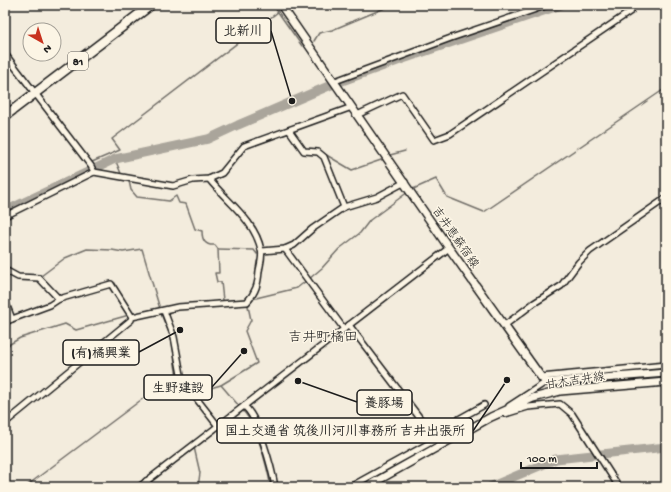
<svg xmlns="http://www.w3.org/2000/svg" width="671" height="492" font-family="'Gochi Hand','Klee One',sans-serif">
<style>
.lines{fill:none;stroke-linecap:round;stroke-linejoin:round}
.stream{stroke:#716e68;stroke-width:1.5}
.river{stroke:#aaa59b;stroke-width:9}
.minor-casing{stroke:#1c1c1c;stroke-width:8}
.secondary-casing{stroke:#1c1c1c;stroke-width:10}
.primary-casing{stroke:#1c1c1c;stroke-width:11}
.minor{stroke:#fcf5e5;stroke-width:5}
.secondary{stroke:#fcf5e5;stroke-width:7}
.primary{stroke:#fcf5e5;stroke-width:8}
.labels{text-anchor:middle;stroke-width:3;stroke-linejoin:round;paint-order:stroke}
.shield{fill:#fcf5e5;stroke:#5f5d58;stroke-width:1}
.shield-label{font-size:11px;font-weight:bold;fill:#1c1c1c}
.street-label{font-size:12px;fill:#1c1c1c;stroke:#fcf5e5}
.quarter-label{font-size:14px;fill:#1c1c1c;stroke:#fcf5e5}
.leader{fill:none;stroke:#1c1c1c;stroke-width:1.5}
.callout-dot{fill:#1c1c1c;stroke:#fcf5e5;stroke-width:1.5}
.callout{fill:#fcf5e5;stroke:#1c1c1c;stroke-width:1.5}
.callout-label{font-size:13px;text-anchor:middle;font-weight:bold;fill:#1c1c1c}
</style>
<rect width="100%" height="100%" fill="#f3ecdd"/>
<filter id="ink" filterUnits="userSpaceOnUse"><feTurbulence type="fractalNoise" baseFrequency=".025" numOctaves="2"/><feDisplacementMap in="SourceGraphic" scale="8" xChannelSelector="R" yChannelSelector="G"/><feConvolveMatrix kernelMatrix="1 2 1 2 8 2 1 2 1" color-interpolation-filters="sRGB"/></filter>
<g filter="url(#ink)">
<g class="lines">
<!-- stream -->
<g class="stream">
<polyline points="273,5 302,46"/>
<polyline points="314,41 319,33 332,30 392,5"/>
<polyline points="323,153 352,170 384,159"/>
<polyline points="390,155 405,151"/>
<polyline points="115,159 122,176"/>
<polyline points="92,162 120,150 112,139 278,12"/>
<path d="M122,180L129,181L131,190L137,197L169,201L176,196L179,203L186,204L195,229L202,231C202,240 205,246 215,245L218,249L219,273H215L217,282H221L223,300"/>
<polyline points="411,190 436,179 447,197 484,212 666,88"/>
<polyline points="218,249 254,250 257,254"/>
<polyline points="256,269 257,261"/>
<polyline points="41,276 65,258 87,249 112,250 123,252 142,249 160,309"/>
<polyline points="309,279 322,268 339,249 360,233 370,220 408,192"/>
<polyline points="409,282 448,253"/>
<polyline points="115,283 116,285"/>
<polyline points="117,288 120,293"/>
<polyline points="252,299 297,288 306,281"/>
<polyline points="194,303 248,299"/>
<path d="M161,313C164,324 172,335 173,346C175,363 175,381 186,394H190"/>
<polyline points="133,314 141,313"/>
<polyline points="5,347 20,338 65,324 76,330 129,315"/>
<polyline points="221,385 239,406"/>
<polyline points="193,393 221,385 257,363 245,331 251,320 248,306 253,300"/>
<path d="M243,411C257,425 267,467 271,487"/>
<polyline points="199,444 239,413"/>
<polyline points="194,447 200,473 198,487"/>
<polyline points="25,487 177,373"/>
</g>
<!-- river -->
<g class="river">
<polyline points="5,211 115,159 208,139 238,125 331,85 403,59 561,5"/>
<polyline points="490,487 556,459 666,447"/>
</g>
<defs>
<g id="minor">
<polyline points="5,54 91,166 94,172"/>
<polyline points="335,81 451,38 548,5"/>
<polyline points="357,115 402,94 434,140 450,134 631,11 627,5"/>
<polyline points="289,130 304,151 318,152 324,157 344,207"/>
<polyline points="5,216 94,172 173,186 193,180 209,179 222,173 244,146 352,107"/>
<polyline points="285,249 344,329"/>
<polyline points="262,251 285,249 294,245 312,229 344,207 377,197 405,182"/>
<polyline points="5,270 18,277 39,278 59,299 111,284 132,317"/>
<polyline points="5,301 12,319 50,305 59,299"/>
<polyline points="164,311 174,337 182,380 218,426"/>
<polyline points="5,322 12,319"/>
<polyline points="349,325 432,434 435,440 350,487"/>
<polyline points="505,325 534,303 561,286 579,262 590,251 666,198"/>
<polyline points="541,377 666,365"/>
<path d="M244,406C258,416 272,469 275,487"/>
<polyline points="509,406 546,382"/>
<polyline points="505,414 528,407 560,404 572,414 619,487"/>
<path d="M5,423L131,320L132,317L178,307L247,302C256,292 258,284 259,271C260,265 263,256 261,250C255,220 227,202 209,179"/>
<polyline points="432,434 484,405"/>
<polyline points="146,481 151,487"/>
<polyline points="139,487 449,248"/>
</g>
<g id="secondary">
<polyline points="281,5 449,248 541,377 546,382 553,382 666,373"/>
<polyline points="366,487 491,417 533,398 560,391 666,382"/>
</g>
<polyline id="primary" points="5,116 151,5"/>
</defs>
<!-- minor casing -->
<use href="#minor" class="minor-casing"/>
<!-- secondary casing -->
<use href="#secondary" class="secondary-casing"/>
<!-- primary casing -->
<use href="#primary" class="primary-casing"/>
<!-- minor -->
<use href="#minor" class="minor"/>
<!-- secondary -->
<use href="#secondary" class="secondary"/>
<!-- primary -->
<use href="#primary" class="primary"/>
</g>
</g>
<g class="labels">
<!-- shield labels -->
<rect class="shield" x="68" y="52" width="20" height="18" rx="3"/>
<g class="shield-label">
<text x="78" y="65">81</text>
</g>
<!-- street labels -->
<g class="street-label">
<text transform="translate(456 237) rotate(55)" y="4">吉井恵蘇宿線</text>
<text transform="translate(575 380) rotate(-9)" y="4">甘木吉井線</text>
</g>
<!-- quarter labels -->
<g class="quarter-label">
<text x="323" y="341">吉井町橘田</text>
</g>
</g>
<!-- callouts -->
<path class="leader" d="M292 101L271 31M180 330L139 352M244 351L212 387M298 381L357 402M507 380L473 431"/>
<g class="callout-dot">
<circle cx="292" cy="101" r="4"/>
<circle cx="180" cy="330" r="4"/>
<circle cx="244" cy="351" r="4"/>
<circle cx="298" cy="381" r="4"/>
<circle cx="507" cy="380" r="4"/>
</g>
<g class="callout">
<rect x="216" y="18" width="55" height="25" rx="4"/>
<rect x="63" y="340" width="76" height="25" rx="4"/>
<rect x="144" y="375" width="68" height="25" rx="4"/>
<rect x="357" y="390" width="55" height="25" rx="4"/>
<rect x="217" y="418" width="256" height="25" rx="4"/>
</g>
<g class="callout-label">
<text x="243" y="35">北新川</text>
<text x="101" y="357">(有)橘興業</text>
<text x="178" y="392">生野建設</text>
<text x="384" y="407">養豚場</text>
<text x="345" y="435">国土交通省 筑後川河川事務所 吉井出張所</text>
</g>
<!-- margin -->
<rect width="671" height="492" fill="none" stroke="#fcf5e5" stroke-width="20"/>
<rect x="10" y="10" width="651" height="472" fill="none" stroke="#1c1c1c" stroke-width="1.5" filter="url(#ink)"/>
<!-- north arrow -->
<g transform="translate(42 42) rotate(141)"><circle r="19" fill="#fcf5e5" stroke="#a29e95"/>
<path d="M0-3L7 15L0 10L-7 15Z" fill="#c8321e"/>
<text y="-6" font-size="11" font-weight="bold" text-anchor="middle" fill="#1c1c1c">N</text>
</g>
<!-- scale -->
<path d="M521 462v6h76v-6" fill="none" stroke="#1c1c1c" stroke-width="2"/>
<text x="527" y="462" font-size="12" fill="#1c1c1c" stroke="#fcf5e5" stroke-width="3" paint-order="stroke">100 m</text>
</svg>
